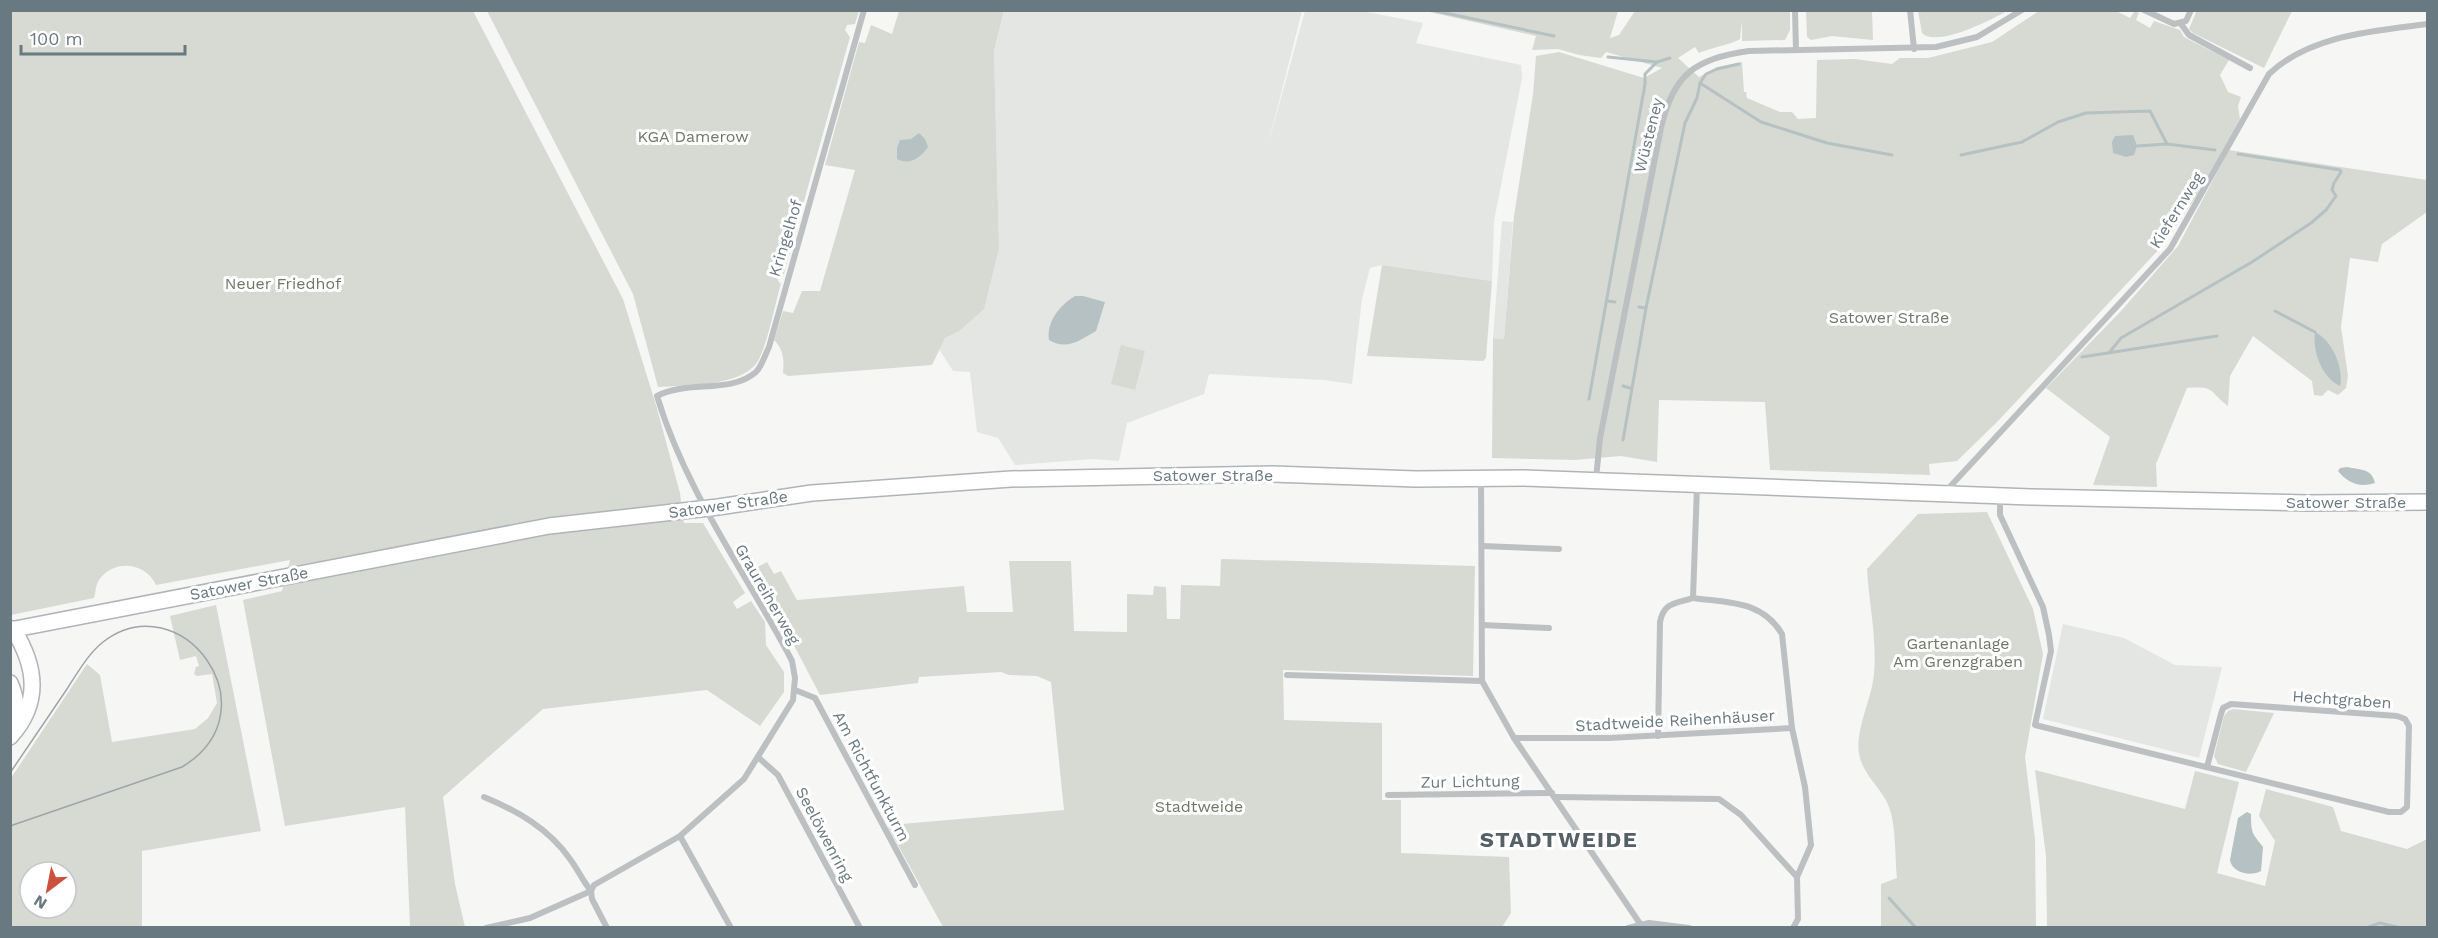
<svg xmlns="http://www.w3.org/2000/svg" width="2438" height="938" font-family="'Work Sans',sans-serif">
<style>
.built{fill:#e4e6e4}
.green{fill:#d7dad3;fill-rule:evenodd}
.water{fill:#b5c1c3}
.lines{fill:none;stroke-linecap:round;stroke-linejoin:round}
.stream{stroke:#b5c1c3;stroke-width:3}
.secondary-casing{stroke:#aeb5b8;stroke-width:18}
.street{stroke:#bcc0c3;stroke-width:6}
.secondary{stroke:#fff;stroke-width:15}
.tram{stroke:#9ea5a9;stroke-width:1.5}
.labels{text-anchor:middle;stroke-width:6;stroke-linejoin:round;paint-order:stroke}
.street-label{font-size:16px;fill:#697981;stroke:#fff}
.park-label{font-size:16px;fill:#6d7967;stroke:#fff}
.district-label{font-size:22px;font-weight:bold;letter-spacing:1.5px;fill:#566167;stroke:#fff}
</style>
<rect width="100%" height="100%" fill="#f6f6f4"/>
<!-- built -->
<g class="built">
<polygon points="1004,11 1302,11 1268,145 1305,11 1362,11 1423,23 1416,43 1521,65 1522,78 1494,221 1492,281 1382,265 1370,268 1362,299 1352,384 1324,380 1209,374 1204,394 1127,423 1119,461 1093,459 1015,465 998,438 977,432 970,372 953,371 939,349 945,338 958,332 999,248 994,51"/>
<polygon points="1502,221 1513,222 1504,339 1493,338"/>
<polygon points="2063,624 2124,638 2175,665 2222,667 2199,758 2043,719"/>
</g>
<!-- green -->
<g class="green">
<polygon points="2197,10 2292,10 2292,11 2264,68 2193,33 2189,29"/>
<path d="M11,11H473L623,299L656,405L680,493L684,523H703L745,593L733,602L737,609L751,601L765,622L766,645L784,672V692L760,726L707,690L543,709L443,797L455,884L465,927H410L405,807L285,826L243,600L282,591L290,560L156,585C145,562 114,559 99,580C95,586 96,592 94,598L11,615Z"/>
<path d="M487,11H859L855,24L847,25L845,30L850,37L799,219L792,220V226L796,230L784,274H780L778,281L781,284C775,303 767,349 756,364C737,387 686,385 658,387L633,294Z"/>
<path d="M899,11H1004L994,51L999,248L984,309L958,332L945,338L932,365L788,376L783,373C784,359 784,350 774,340L783,311L793,313L802,291H820L855,170L825,165L859,42L865,43L871,25L892,34Z"/>
<path d="M1425,11H1618L1610,38L1619,35L1635,11H1790V30L1785,40L1742,41V21L1740,39C1733,44 1710,48 1699,53L1695,47L1678,58L1699,77L1717,67L1742,62L1744,92H1746L1747,98L1780,112H1792L1798,119L1816,118L1817,60L1855,59L1892,64L1900,58H1928L1992,42L2039,11H2116L2130,18L2135,11L2139,13L2136,20L2150,28L2154,21L2180,30L2184,37L2229,60L2220,75L2228,92L2241,97L2238,106L2240,119L2200,191L2162,246L1998,421L1957,461L1929,464L1930,475L1770,470L1765,402L1659,400L1657,462L1621,456L1575,460L1492,458L1493,338L1504,339L1514,216L1533,94L1536,56L1559,52L1644,78L1662,68L1606,52L1601,58L1579,55L1558,49L1532,50L1536,36Z"/>
<polygon points="1806,11 1872,11 1873,40 1832,36 1811,40 1807,37"/>
<path d="M1918,11V10L2007,11C1991,20 1936,48 1922,33Z"/>
<path d="M2229,150L2427,180V212L2382,244L2378,262L2350,258L2341,327L2348,376L2346,388L2338,395L2328,390L2322,396L2314,395L2312,381L2253,336L2230,376L2228,406C2208,391 2216,386 2187,388L2156,464L2157,487L2093,485L2110,437L2046,388L2121,311L2178,246Z"/>
<polygon points="1382,265 1492,281 1486,358 1483,361 1367,356"/>
<polygon points="1121,345 1145,351 1135,390 1111,384"/>
<path d="M1987,512L2033,609L2043,654L2025,757L2035,839L2036,927H1881V884L1897,878C1895,859 1896,828 1890,810C1885,791 1863,776 1859,754C1855,730 1872,698 1874,674C1877,638 1869,604 1867,569L1918,514Z"/>
<polygon points="1221,559 1475,566 1473,676 1283,670 1284,720 1382,723 1382,800 1401,800 1401,853 1509,857 1511,913 1502,927 943,927 888,827 890,825 1064,810 1051,682 1037,676 1009,675 1001,672 919,677 918,683 820,695 754,569 767,562 774,574 781,571 797,600 964,586 967,612 1013,612 1009,561 1071,561 1074,631 1127,632 1127,594 1153,595 1154,586 1166,587 1167,619 1180,619 1181,585 1220,586"/>
<path d="M216,605L261,831L142,851V927H11V778L87,664L100,675L112,742L195,729L208,718L217,703L212,674L197,676L194,674L196,667L199,666L196,656L180,660L170,616ZM30,872H66V908H30Z"/>
<polygon points="2233,709 2274,713 2246,772 2218,764 2214,756 2224,716 2228,711"/>
<polygon points="2035,770 2185,809 2195,771 2239,782 2217,873 2265,886 2275,841 2259,816 2266,789 2333,807 2341,831 2407,849 2427,839 2427,927 2047,927 2046,856"/>
</g>
<!-- water -->
<g class="water">
<path d="M919,133L925,139L928,147C921,157 910,166 897,159V148L900,140L911,139Z"/>
<polygon points="2133,135 2137,146 2134,155 2126,157 2113,153 2112,142 2115,136"/>
<path d="M1075,296H1083L1105,302L1096,331C1080,340 1067,351 1049,340C1046,322 1060,305 1075,296Z"/>
<path d="M2315,332C2332,340 2344,368 2340,386C2322,378 2312,351 2315,332Z"/>
<path d="M2347,467C2360,470 2372,468 2375,483C2359,488 2348,483 2338,471L2340,468Z"/>
<path d="M2247,812L2251,814C2251,833 2252,833 2263,847L2261,871C2251,877 2232,873 2230,860L2238,818Z"/>
</g>
<g class="lines">
<!-- stream -->
<g class="stream">
<polyline points="1431,10 1554,36"/>
<polyline points="1608,57 1657,62 1670,58"/>
<polyline points="1700,83 1761,122 1827,143 1892,155"/>
<polyline points="2137,146 2167,144"/>
<polyline points="1961,155 2022,142 2058,122 2086,113 2150,111 2167,144 2215,150"/>
<polyline points="1607,301 1615,302"/>
<polyline points="1639,307 1646,308"/>
<polyline points="2275,311 2315,332"/>
<polyline points="2109,353 2121,338 2252,262 2311,223 2326,210 2336,196 2332,190 2334,183 2341,172 2340,170 2238,154"/>
<polyline points="2082,357 2217,336"/>
<polyline points="1623,386 1630,388"/>
<polyline points="1589,399 1645,84 1645,74 1657,62"/>
<polyline points="1623,440 1646,308 1685,123 1697,98 1700,83 1706,74 1717,69 1739,64"/>
<polyline points="1889,898 1916,928"/>
<polyline points="2366,928 2380,923 2401,928"/>
</g>
<defs>
<g id="secondary">
<polyline points="10,630 549,526 718,507 812,493 1011,479 1272,474 1416,479 1523,478 2031,497 2307,503 2428,502"/>
<path d="M10,683C18,701 17,712 12,730"/>
<path d="M10,737C41,703 37,667 13,629"/>
</g>
</defs>
<!-- secondary casing -->
<use href="#secondary" class="secondary-casing"/>
<!-- street -->
<g class="street">
<polyline points="1795,10 1796,50"/>
<polyline points="1910,10 1914,49"/>
<polyline points="2144,10 2174,24 2186,21 2191,10"/>
<polyline points="2181,24 2189,35 2250,68"/>
<polyline points="1481,478 1482,681 1514,738 1643,928"/>
<path d="M1596,479L1600,438L1661,128C1673,74 1696,58 1749,51L1936,47L1977,37L2022,10"/>
<path d="M1946,491L2170,249L2269,74C2310,35 2373,31 2428,24"/>
<polyline points="2000,496 2000,515 2043,607 2049,635 2051,651 2035,725 2389,812 2401,812 2407,807 2409,726 2405,719 2397,716 2231,704 2223,708 2221,714 2207,767"/>
<polyline points="1482,546 1559,549"/>
<path d="M1693,598C1728,603 1762,600 1782,634L1792,728L1805,787L1811,845L1797,877L1798,919L1793,928"/>
<polyline points="1482,625 1549,628"/>
<polyline points="1287,675 1482,681"/>
<polyline points="795,690 815,698 915,885"/>
<path d="M1658,736L1660,622C1664,602 1675,604 1693,598L1697,486"/>
<polyline points="1514,738 1609,738 1792,728"/>
<polyline points="759,758 778,775 860,928"/>
<polyline points="1388,795 1552,793"/>
<path d="M484,797C518,811 549,829 570,859C578,870 583,881 591,891"/>
<polyline points="1555,797 1719,799 1741,815 1797,877"/>
<polyline points="680,836 731,928"/>
<polyline points="591,891 592,899 607,928"/>
<path d="M486,928L530,918L591,891L594,885L680,836L744,779L793,700L795,678L792,661C746,573 686,492 657,396C687,380 731,394 756,372C762,366 765,355 769,347L864,10"/>
<polyline points="1628,928 1649,923 1689,928"/>
</g>
<!-- secondary -->
<use href="#secondary" class="secondary"/>
<!-- tram -->
<path class="tram" d="M10,773C29,745 48,717 67,689C78,672 88,654 103,642C180,582 277,709 182,767L10,826"/>
</g>
<g class="labels">
<!-- street labels -->
<g class="street-label">
<text transform="translate(1648 135) rotate(-76)" y="6">Wüsteney</text>
<text transform="translate(2176 210) rotate(-58)" y="6">Kiefernweg</text>
<text transform="translate(785 238) rotate(-73)" y="6">Kringelhof</text>
<text x="1213" y="481">Satower Straße</text>
<text x="2346" y="508">Satower Straße</text>
<text transform="translate(728 504) rotate(-8)" y="6">Satower Straße</text>
<text transform="translate(249 583) rotate(-11)" y="6">Satower Straße</text>
<text transform="translate(768 594) rotate(60)" y="6">Graureiherweg</text>
<text transform="translate(2342 699) rotate(4)" y="6">Hechtgraben</text>
<text transform="translate(1675 720) rotate(-3)" y="6">Stadtweide Reihenhäuser</text>
<text transform="translate(872 776) rotate(62)" y="6">Am Richtfunkturm</text>
<text transform="translate(1470 781) rotate(-1)" y="6">Zur Lichtung</text>
<text transform="translate(825 834) rotate(62)" y="6">Seelöwenring</text>
</g>
<!-- park labels -->
<g class="park-label">
<text x="693" y="142">KGA Damerow</text>
<text x="283" y="289">Neuer Friedhof</text>
<text x="1889" y="323">Satower Straße</text>
<text x="1958" y="649">Gartenanlage<tspan x="1958" dy="18">Am Grenzgraben</tspan></text>
<text x="1199" y="812">Stadtweide</text>
</g>
<!-- district labels -->
<g class="district-label">
<text x="1559" y="847">STADTWEIDE</text>
</g>
</g>
<!-- border -->
<rect width="2438" height="938" fill="none" stroke="#697981" stroke-width="24"/>
<!-- north arrow -->
<g transform="translate(48 890) rotate(212)"><circle r="28" fill="#ffffff" stroke="#c3c9cd" stroke-width="1.5"/>
<path d="M0-4.5L10 22L0 15L-10 22Z" fill="#cc503e"/>
<text y="-9" font-size="16" font-weight="bold" text-anchor="middle" fill="#697981">N</text>
</g>
<!-- scale -->
<path d="M21 45v9h164v-9" fill="none" stroke="#697981" stroke-width="3"/>
<text x="30" y="45" font-size="18" fill="#697981" stroke="#ffffff" stroke-width="4.5" paint-order="stroke">100 m</text>
</svg>
